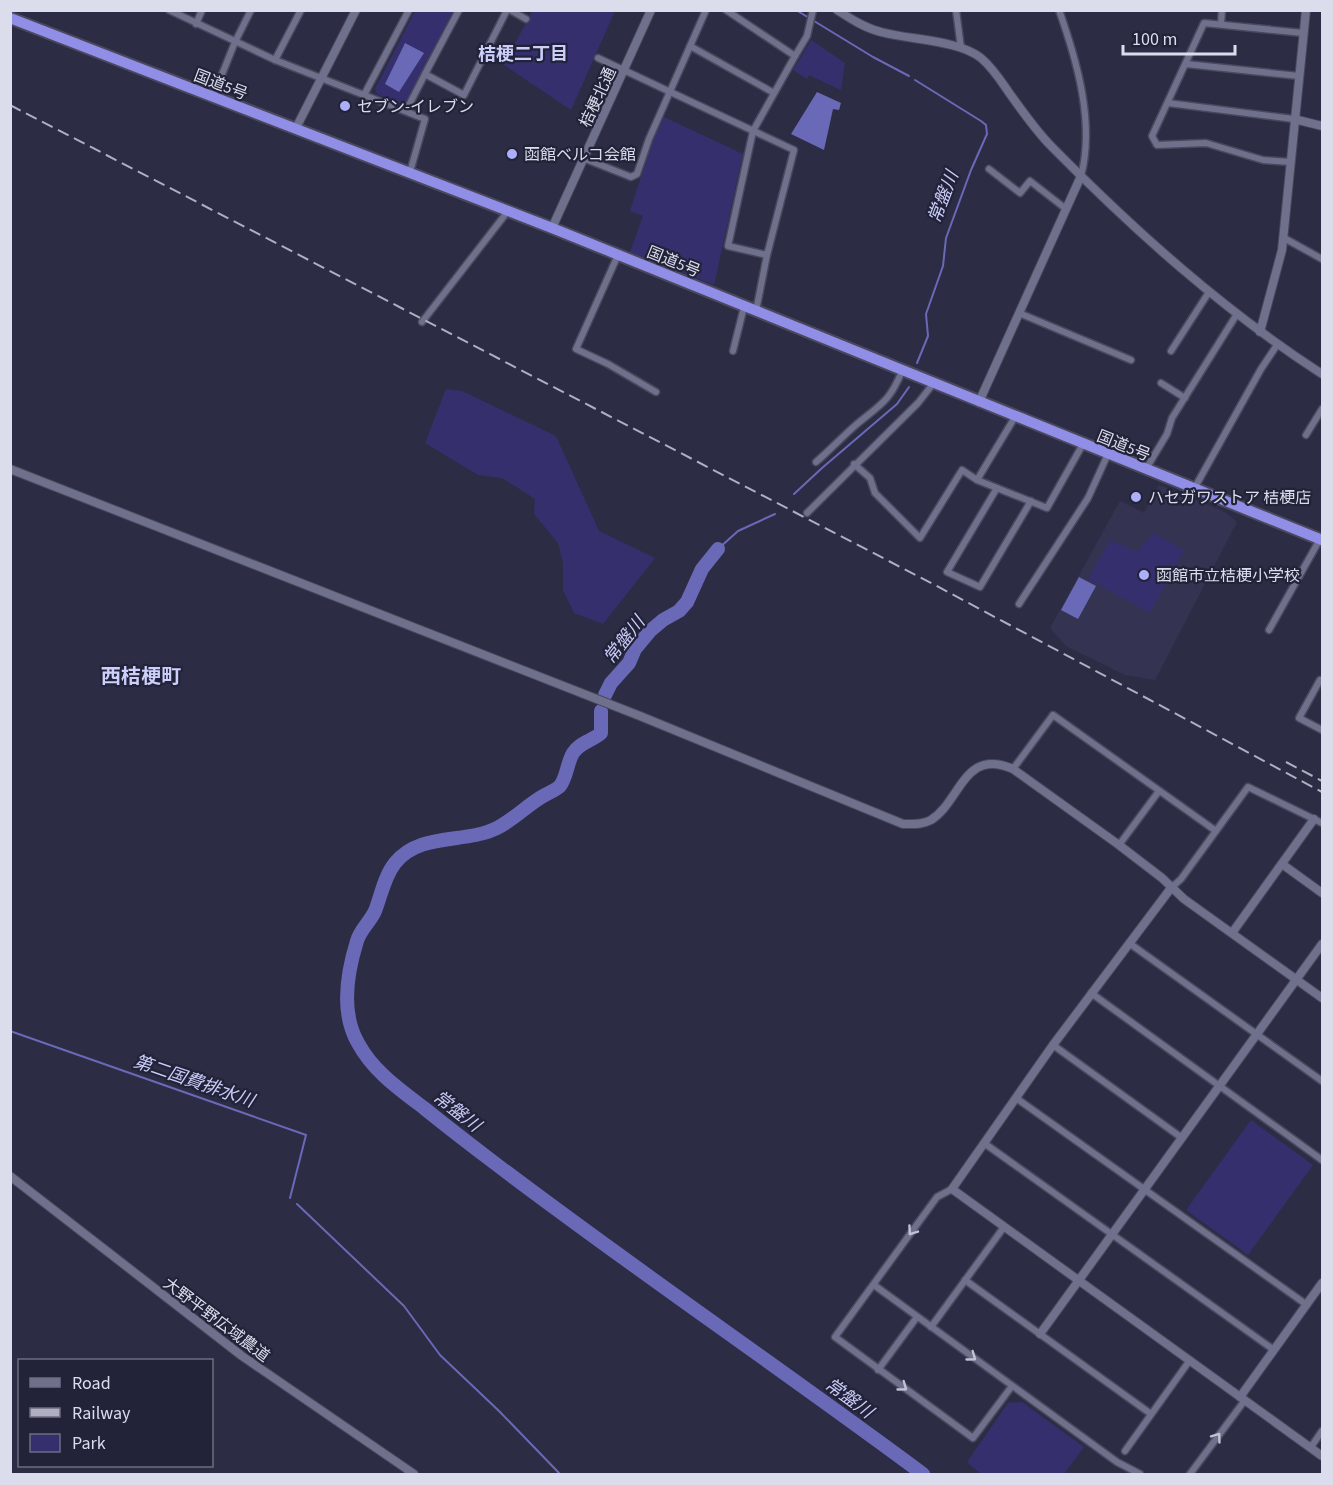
<svg xmlns="http://www.w3.org/2000/svg" width="1333" height="1485" font-family="'Source Sans 3','Noto Sans JP',sans-serif">
<style>
.built{fill:#343452}
.green{fill:#35306d}
.water{fill:#6a69b7}
.lines{fill:none;stroke-linecap:round;stroke-linejoin:round}
.stream{stroke:#6a69b7;stroke-width:2}
.river{stroke:#6a69b7;stroke-width:14}
.minor-casing{stroke:#49485c;stroke-width:9}
.tertiary-casing{stroke:#49485c;stroke-width:10}
.trunk-casing{stroke:#49485c;stroke-width:14}
.minor{stroke:#6f718c;stroke-width:6}
.tertiary{stroke:#6f718c;stroke-width:8}
.trunk{stroke:#908ee7;stroke-width:10}
.rail{stroke:#afafc1;stroke-width:2;stroke-dasharray:12 6;stroke-linecap:butt}
.oneway{stroke:#c1c2d4}
.poi-dot{fill:#adaffb;stroke:#222239;stroke-width:2}
.labels{text-anchor:middle;stroke-width:4.5;stroke-linejoin:round;paint-order:stroke}
.street-label{font-size:16px;fill:#dcddec;stroke:#222239}
.poi-label{font-size:16px;fill:#dcddec;stroke:#222239;text-anchor:start}
.neighbourhood-label{font-size:18px;font-weight:bold;fill:#cdcffb;stroke:#222239}
.water-label{font-size:18px;font-style:italic;fill:#caccf8;stroke:#222239}
.quarter-label{font-size:20px;font-weight:bold;fill:#cdcffb;stroke:#222239}
</style>
<rect width="100%" height="100%" fill="#2c2c44"/>
<!-- built -->
<polygon class="built" points="1159,485 1225,512 1237,522 1155,680 1125,675 1066,646 1050,628 1120,501 1144,513"/>
<!-- green -->
<g class="green">
<polygon points="415,11 454,11 407,103 403,105 377,94 375,89"/>
<polygon points="532,11 615,11 571,110 504,65"/>
<polygon points="811,40 845,63 841,90 809,75 807,79 793,70"/>
<polygon points="664,117 743,154 714,285 630,252 643,216 630,211 653,140"/>
<polygon points="446,389 462,391 556,436 599,531 655,558 603,624 574,613 563,590 563,563 558,543 534,514 535,499 502,478 478,475 425,443"/>
<polygon points="1153,533 1184,550 1150,613 1088,579 1110,540 1137,552"/>
<polygon points="1251,1120 1313,1165 1248,1255 1186,1210"/>
<polygon points="1022,1402 1084,1447 1064,1474 981,1474 967,1462 1008,1403"/>
</g>
<!-- water -->
<g class="water">
<polygon points="405,43 424,53 399,92 385,84"/>
<polygon points="817,92 841,103 839,110 833,109 824,150 791,134"/>
<polygon points="1079,577 1096,586 1078,619 1061,610"/>
</g>
<g class="lines">
<!-- stream -->
<g class="stream">
<polyline points="796,10 873,57 909,76"/>
<polyline points="915,80 981,121 986,125 987,134 971,170 946,238 943,266 926,314 928,336 917,363"/>
<polyline points="794,494 822,468 897,404 909,387"/>
<polyline points="718,549 738,531 775,514"/>
<polyline points="10,1031 306,1135 290,1198"/>
<polyline points="297,1204 404,1306 440,1355 499,1411 560,1474"/>
</g>
<!-- river -->
<g class="river">
<polyline points="605,695 611,683 629,663 635,649 650,631 663,620 679,611 687,602 702,569 718,549"/>
<path d="M601,711V733C592,741 580,742 573,753C567,763 567,777 560,786C556,790 550,792 545,795C528,804 515,819 497,828C465,844 420,832 395,863C384,877 381,896 375,911C370,922 360,930 357,941C347,973 340,1012 358,1043C373,1071 399,1089 424,1108C445,1125 467,1142 488,1158C631,1267 779,1367 923,1474"/>
</g>
<defs>
<g id="minor">
<polyline points="169,10 275,60 425,119 410,172"/>
<polyline points="510,10 526,19"/>
<polyline points="726,10 795,56 753,131 728,246 767,255"/>
<polyline points="956,10 961,48"/>
<path d="M1059,10C1077,61 1095,123 1081,176"/>
<polyline points="196,24 202,10"/>
<polyline points="1221,24 1222,10"/>
<polyline points="690,46 774,93"/>
<polyline points="795,56 807,36 813,10"/>
<polyline points="598,58 794,150 767,255 756,311"/>
<polyline points="275,60 301,10"/>
<polyline points="1186,64 1299,76"/>
<polyline points="425,74 459,10"/>
<polyline points="364,95 409,10"/>
<polyline points="213,97 235,42 251,10"/>
<polyline points="1168,103 1294,119"/>
<polyline points="406,111 425,74 464,95 507,10"/>
<polyline points="583,158 631,177 637,174 649,139 706,10"/>
<polyline points="1290,162 1263,160 1206,143 1157,145 1152,136 1204,23 1303,33"/>
<polyline points="989,169 1020,193 1030,181 1066,209"/>
<polyline points="1284,238 1322,259"/>
<polyline points="618,255 576,349 608,364 656,392"/>
<polyline points="1019,313 1131,360"/>
<polyline points="422,322 508,211"/>
<polyline points="733,351 744,307"/>
<polyline points="1171,351 1209,292"/>
<polyline points="1161,383 1185,398"/>
<polyline points="1306,435 1322,409"/>
<path d="M816,462C830,450 843,436 857,424C881,404 890,401 902,371"/>
<polyline points="854,464 870,478 875,493 920,538 962,470 977,480 1047,508 1083,444"/>
<polyline points="1146,469 1167,434 1172,418 1237,314"/>
<polyline points="977,480 1015,417"/>
<polyline points="997,488 947,572 980,587 1031,501"/>
<polyline points="1194,489 1261,369 1277,345"/>
<polyline points="807,513 918,403 933,384"/>
<polyline points="1019,604 1088,498 1108,454"/>
<polyline points="1269,630 1320,539"/>
<polyline points="1322,682 1320,680 1299,718 1322,730"/>
<polyline points="1013,769 1053,715 1216,831"/>
<polyline points="1119,845 1159,791"/>
<polyline points="1171,888 1181,879 1248,787 1322,823"/>
<polyline points="1129,943 1322,1081"/>
<polyline points="1091,993 1322,1160"/>
<polyline points="1053,1045 1182,1138"/>
<polyline points="1016,1098 1307,1305"/>
<polyline points="984,1143 1274,1350"/>
<polyline points="952,1189 937,1197 835,1337 973,1438 1012,1386"/>
<polyline points="965,1280 1151,1414"/>
<polyline points="874,1285 1117,1462 1140,1474"/>
<polyline points="931,1327 1004,1227"/>
<polyline points="878,1370 917,1317"/>
<polyline points="1311,1447 1322,1431"/>
<polyline points="1125,1451 1190,1360"/>
<polyline points="1190,1474 1245,1400"/>
</g>
<g id="tertiary">
<path d="M837,10C851,19 865,28 881,32C910,40 959,40 981,58C993,68 1001,81 1010,94C1023,112 1036,131 1052,147C1135,231 1223,310 1322,374"/>
<polyline points="1294,119 1322,126"/>
<polyline points="296,128 356,10"/>
<polyline points="552,228 651,10"/>
<polyline points="1260,332 1282,250 1306,10"/>
<polyline points="979,402 1081,176"/>
<path d="M10,469L640,716L903,824C912,824 922,825 931,820C961,801 964,747 1013,769L1119,845L1162,878L1184,899L1322,998"/>
<polyline points="1282,864 1322,893"/>
<polyline points="1171,888 1053,1045 952,1189 1322,1456"/>
<polyline points="1232,933 1314,819"/>
<polyline points="10,1176 242,1356 414,1474"/>
<polyline points="1040,1334 1322,944"/>
<polyline points="1240,1397 1322,1283"/>
</g>
<polyline id="trunk" points="10,18 552,228 1322,540"/>
</defs>
<!-- minor casing -->
<use href="#minor" class="minor-casing"/>
<!-- tertiary casing -->
<use href="#tertiary" class="tertiary-casing"/>
<!-- trunk casing -->
<use href="#trunk" class="trunk-casing"/>
<!-- minor -->
<use href="#minor" class="minor"/>
<!-- tertiary -->
<use href="#tertiary" class="tertiary"/>
<!-- trunk -->
<use href="#trunk" class="trunk"/>
<!-- rail -->
<g class="rail">
<polyline points="10,105 935,585 1322,792"/>
<polyline points="1286,762 1322,781"/>
</g>
</g>
<!-- one-way arrows -->
<defs><path id="oneway-chevron" d="M-2-3.5L2.5 0L-2 3.5" fill="none" stroke-width="1.6" stroke-linecap="round" stroke-linejoin="round" transform="scale(1.5)"/></defs>
<g class="oneway">
<use href="#oneway-chevron" transform="translate(912 1231) rotate(125)"/>
<use href="#oneway-chevron" transform="translate(972 1357) rotate(36)"/>
<use href="#oneway-chevron" transform="translate(903 1387) rotate(36)"/>
<use href="#oneway-chevron" transform="translate(1217 1437) rotate(-54)"/>
</g>
<!-- markers -->
<g class="poi-dot">
<circle cx="345" cy="106" r="6"/>
<circle cx="512" cy="154" r="6"/>
<circle cx="1136" cy="497" r="6"/>
<circle cx="1144" cy="575" r="6"/>
</g>
<g class="labels">
<!-- street labels -->
<g class="street-label">
<text transform="translate(221 84) rotate(21)" y="6">国道5号</text>
<text transform="translate(597 97) rotate(-65)" y="6">桔梗北通</text>
<text transform="translate(674 261) rotate(22)" y="6">国道5号</text>
<text transform="translate(1124 445) rotate(22)" y="6">国道5号</text>
<text transform="translate(217 1319) rotate(37)" y="6">大野平野広域農道</text>
</g>
<!-- poi labels -->
<g class="poi-label">
<text x="357" y="112">セブン-イレブン</text>
<text x="524" y="160">函館ベルコ会館</text>
<text x="1148" y="503">ハセガワストア 桔梗店</text>
<text x="1156" y="581">函館市立桔梗小学校</text>
</g>
<!-- neighbourhood labels -->
<g class="neighbourhood-label">
<text x="523" y="60">桔梗二丁目</text>
</g>
<!-- water labels -->
<g class="water-label">
<text transform="translate(943 197) rotate(-69)" y="6">常盤川</text>
<text transform="translate(624 640) rotate(-52)" y="6">常盤川</text>
<text transform="translate(194 1081) rotate(19)" y="6">第二国費排水川</text>
<text transform="translate(457 1111) rotate(38)" y="6">常盤川</text>
<text transform="translate(849 1398) rotate(36)" y="6">常盤川</text>
</g>
<!-- quarter labels -->
<g class="quarter-label">
<text x="141" y="683">西桔梗町</text>
</g>
</g>
<!-- border -->
<rect width="1333" height="1485" fill="none" stroke="#dcddec" stroke-width="24"/>
<!-- legend -->
<rect x="18" y="1359" width="195" height="108" fill="#222239" stroke="#6c6d81" stroke-width="1.5"/>
<rect x="30" y="1378" width="30" height="9" fill="#6f718c" stroke="#6c6d81" stroke-width="1.5"/>
<text x="72" y="1389" font-size="18" fill="#dcddec">Road</text>
<rect x="30" y="1408" width="30" height="9" fill="#afafc1" stroke="#6c6d81" stroke-width="1.5"/>
<text x="72" y="1419" font-size="18" fill="#dcddec">Railway</text>
<rect x="30" y="1434" width="30" height="18" fill="#35306d" stroke="#6c6d81" stroke-width="1.5"/>
<text x="72" y="1449" font-size="18" fill="#dcddec">Park</text>
<!-- scale -->
<path d="M1123 45v9h112v-9" fill="none" stroke="#dcddec" stroke-width="3"/>
<text x="1132" y="45" font-size="18" fill="#dcddec" stroke="#222239" stroke-width="4.5" paint-order="stroke">100 m</text>
</svg>
